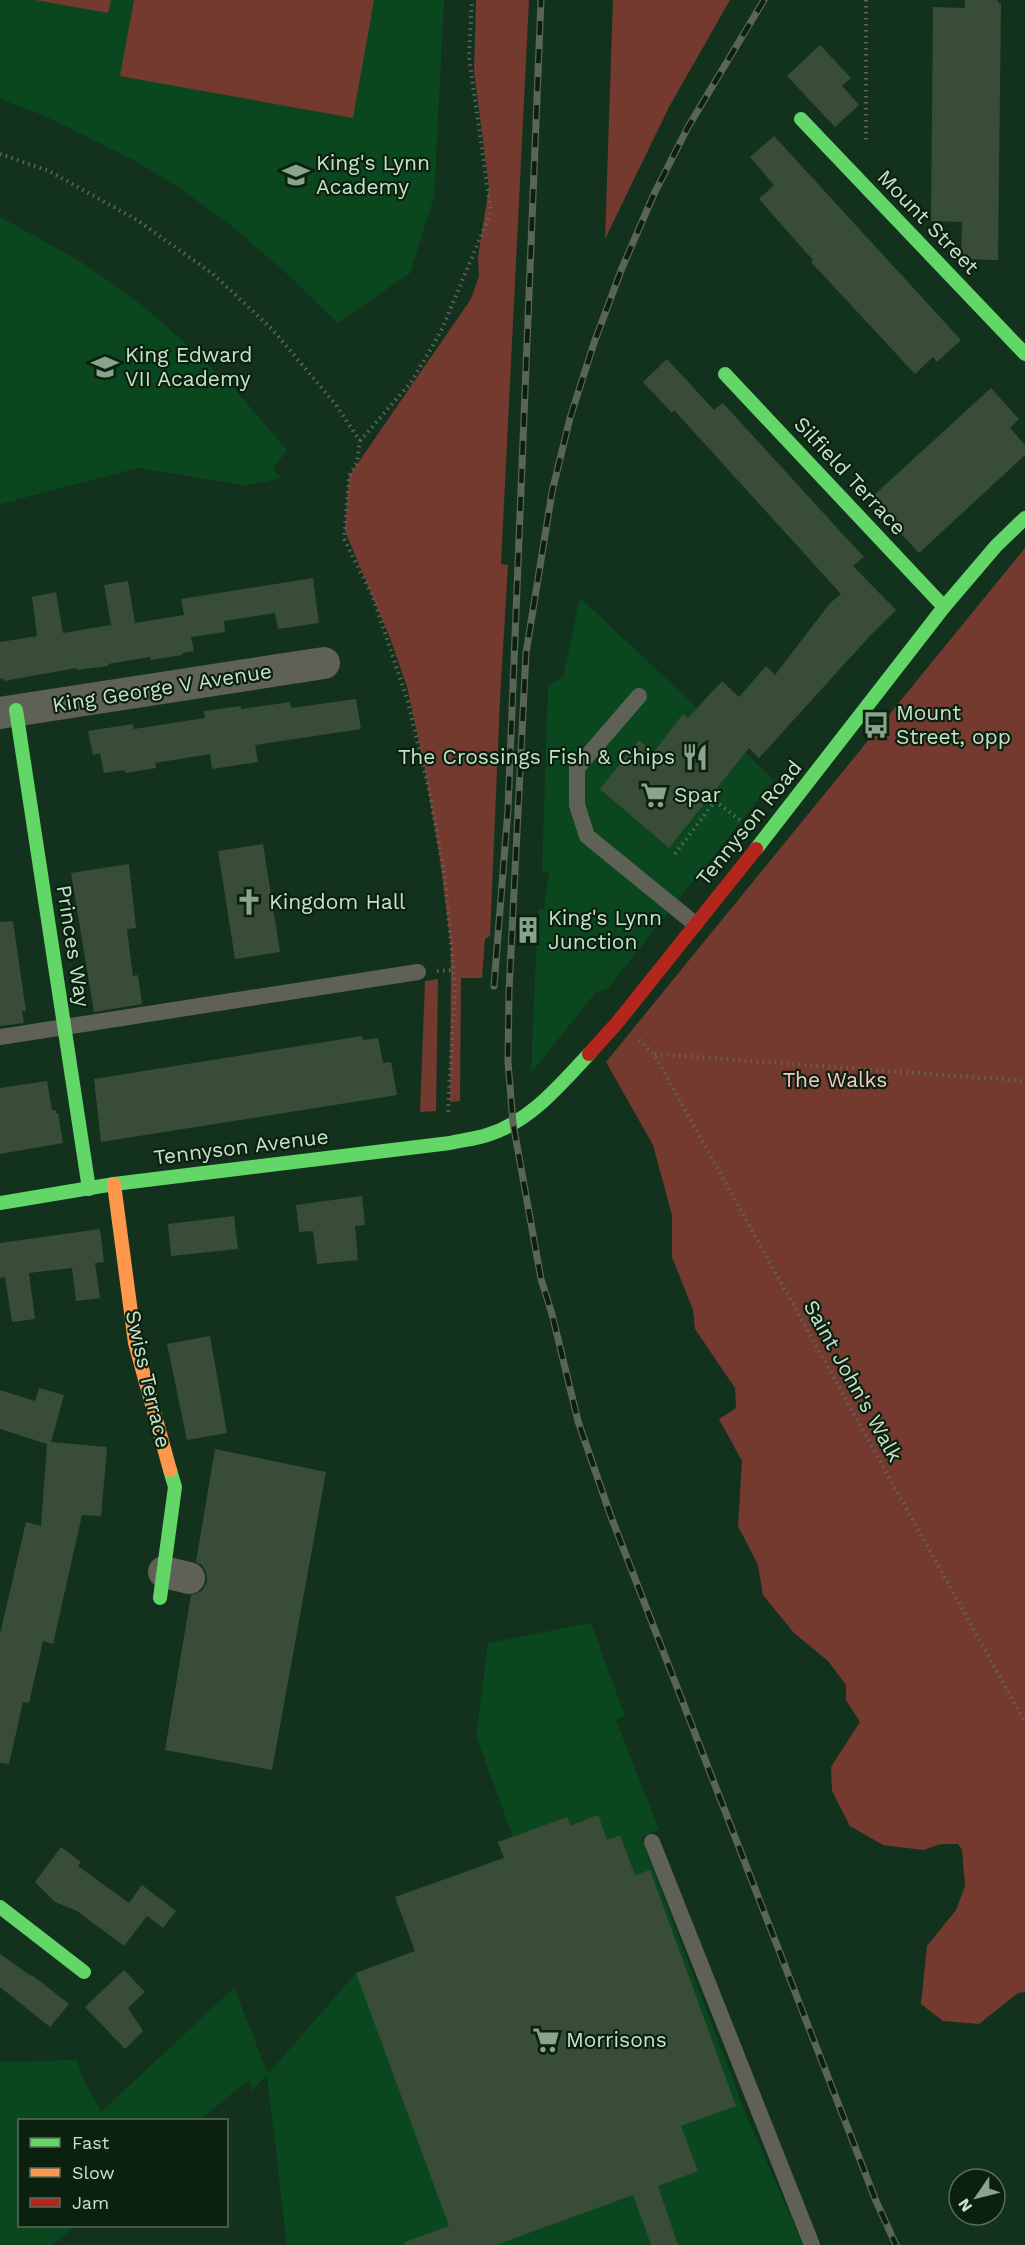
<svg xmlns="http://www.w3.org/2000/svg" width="1025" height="2245" font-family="'Work Sans',sans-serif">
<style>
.built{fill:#0a471e}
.green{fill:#74392f}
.building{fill:#384c37}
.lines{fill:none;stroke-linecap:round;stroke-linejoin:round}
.path{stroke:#5f665b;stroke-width:4;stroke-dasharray:1.5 4.5;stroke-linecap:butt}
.lane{stroke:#606156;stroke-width:16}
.street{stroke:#606156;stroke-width:32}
.fast{stroke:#63d668;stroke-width:14}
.slow{stroke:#ff974d;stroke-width:14}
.jam{stroke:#b3261e;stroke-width:14}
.rail-casing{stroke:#5a6558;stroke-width:7}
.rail{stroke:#0b200f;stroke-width:4.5;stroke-dasharray:14;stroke-linecap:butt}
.labels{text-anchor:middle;stroke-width:4.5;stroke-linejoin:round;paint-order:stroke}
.poi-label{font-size:21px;fill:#c7e2ca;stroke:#0b200f;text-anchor:start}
.street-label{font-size:21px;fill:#c7e2ca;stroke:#0b200f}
.park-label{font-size:21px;fill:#f6c8c1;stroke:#0b200f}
</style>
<rect width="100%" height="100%" fill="#13321d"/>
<!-- built -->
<g class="built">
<polygon points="0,0 444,0 434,197 410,273 338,323 283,270 227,222 179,188 136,161 43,115 0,99"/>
<polygon points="0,217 83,263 142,305 185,343 236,391 287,450 273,469 281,478 255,484 243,485 138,468 0,504"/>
<polygon points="580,598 774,780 608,988 596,992 531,1073 538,909 544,909 549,873 542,872 548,686 563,677"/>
<polygon points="591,1623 625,1716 616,1720 659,1829 641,1837 745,2112 803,2245 287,2245 267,2075 252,2091 249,2080 199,2120 20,2120 20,2226 75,2226 52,2245 0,2245 0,2062 77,2060 81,2074 101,2112 234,1988 268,2074 356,1973 415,1951 395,1897 504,1858 498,1842 513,1836 476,1736 488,1643"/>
</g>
<!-- green -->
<g class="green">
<polygon points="35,0 111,0 108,13"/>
<polygon points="134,0 374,0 353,118 120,76"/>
<polygon points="476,0 529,0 501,564 508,565 500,699 490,936 485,939 482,978 461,978 460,1101 450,1102 451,947 440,858 424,765 407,687 390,638 345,531 349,476 471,299 479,276 478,257 489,187 474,71"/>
<polygon points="613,0 730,0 669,107 605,239"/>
<polygon points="1025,548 1025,1992 1018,1993 979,2024 943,2021 921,2004 927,1946 956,1910 965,1886 962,1850 958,1844 941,1844 923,1850 883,1845 850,1826 832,1791 831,1767 860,1722 846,1700 846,1685 828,1661 794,1633 763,1595 758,1565 738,1526 742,1461 719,1419 736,1408 735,1388 695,1329 693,1310 672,1257 672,1215 653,1145 606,1062"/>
<polygon points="438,979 436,1111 420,1112 425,981"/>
</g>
<!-- building -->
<g class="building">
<polygon points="965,0 998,0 998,3 1001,3 998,260 961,259 962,222 931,221 933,7 965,8"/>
<polygon points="820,45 851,78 842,86 859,105 835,127 787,76"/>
<polygon points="774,136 961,340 937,362 933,357 915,374 811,262 813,260 759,199 774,185 750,157"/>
<polygon points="667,359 714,410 723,403 849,541 864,557 853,566 896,610 868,638 759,758 749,748 669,848 600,789 639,740 653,753 683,714 688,718 722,681 739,697 766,666 775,675 830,603 841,594 674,410 672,413 643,382"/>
<polygon points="991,388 1019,419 1010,428 1025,445 1025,455 919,553 894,526 898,522 873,496"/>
<polygon points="313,578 319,623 278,629 275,613 224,621 225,632 191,637 194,651 182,653 182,655 151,660 150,657 108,664 108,666 77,670 76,668 4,681 3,678 0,679 0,642 37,636 32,597 56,592 63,633 111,625 104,585 128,581 135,623 184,615 181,599"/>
<polygon points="356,699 361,729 255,745 258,762 212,769 210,754 155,763 156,768 125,773 125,770 104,773 100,753 93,755 88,731 133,724 134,729 205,718 204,711 241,706 241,709 290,702 291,708"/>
<polygon points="263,844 280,952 235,959 218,851"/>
<polygon points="129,864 136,928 127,929 133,976 138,975 142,1004 94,1012 71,873"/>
<polygon points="13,921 26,1011 22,1011 24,1023 0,1026 0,922"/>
<polygon points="362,1036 363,1040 378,1038 383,1063 391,1062 397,1095 101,1142 94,1079"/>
<polygon points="47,1081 52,1110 56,1110 56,1113 58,1113 63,1143 0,1154 0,1088"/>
<polygon points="362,1196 365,1225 355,1226 358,1260 317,1264 313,1231 299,1232 296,1205"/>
<polygon points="234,1216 238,1249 171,1256 168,1224"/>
<polygon points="100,1229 104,1262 95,1263 100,1298 76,1301 72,1268 29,1273 35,1319 12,1322 5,1277 0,1278 0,1243"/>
<polygon points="210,1336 227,1433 187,1440 167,1344"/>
<polygon points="39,1388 64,1395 51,1442 107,1447 105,1472 101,1516 82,1515 53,1644 43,1641 29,1703 23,1702 9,1764 0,1763 0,1634 26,1522 41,1526 47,1444 0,1429 0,1390 35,1401"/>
<polygon points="215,1449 326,1472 272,1770 165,1750 191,1595 202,1591 207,1582 206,1572 202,1565 196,1562"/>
<polygon points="598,1815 607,1840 620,1835 635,1875 650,1870 736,2106 681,2126 698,2171 658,2186 678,2245 651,2245 633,2195 496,2245 405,2245 405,2242 449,2226 356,1973 415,1951 395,1897 504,1858 498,1842 567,1817 570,1826"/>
<polygon points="61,1847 81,1862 78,1866 129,1903 142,1885 176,1911 163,1928 147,1916 124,1946 77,1911 55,1902 35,1882"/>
<polygon points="0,1954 31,1976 32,1975 69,2004 50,2027 0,1987"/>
<polygon points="124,1970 145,1992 128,2008 143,2031 125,2049 85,2007"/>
</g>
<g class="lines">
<!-- path -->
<g class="path">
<polyline points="866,0 866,143"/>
<polyline points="0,154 49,171 137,220 213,274 272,329 336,405 360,441 357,463 349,476 344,539 373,597 408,702 430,795 445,879 455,987 448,1112"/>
<polyline points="360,441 412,381 429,352 442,329 491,212 469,57 472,0"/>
<polyline points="675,854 715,801 741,821"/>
<polyline points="437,971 454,970"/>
<polyline points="639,1040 654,1054 1025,1722"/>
<polyline points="655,1054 1025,1081"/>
</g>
<!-- lane -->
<g class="lane">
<polyline points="639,696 577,768 577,805 587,836 695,924"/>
<polyline points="0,1037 418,972"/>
<polyline points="652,1842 812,2245"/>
</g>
<!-- street -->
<g class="street">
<polyline points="0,713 324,663"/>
<polyline points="164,1572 189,1578"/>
</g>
<!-- fast -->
<g class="fast">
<polyline points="801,119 1025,354"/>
<polyline points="725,374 944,607"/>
<polyline points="16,710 89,1189"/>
<polyline points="756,849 944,607 996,546 1025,518"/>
<path d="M0,1203L114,1184L450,1143C462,1140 475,1139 487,1135C530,1122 560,1085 589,1054"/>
<polyline points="160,1598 175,1487 170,1470"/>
<polyline points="0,1907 84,1972"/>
</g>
<!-- slow -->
<polyline class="slow" points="114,1184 135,1343 170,1470"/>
<!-- jam -->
<polyline class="jam" points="589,1054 617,1023 756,849"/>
<defs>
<g id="rail">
<polyline points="764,0 688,127 654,194 622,268 594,343 570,418 552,492 526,653 509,991 508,1062 513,1123 541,1279 552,1314 578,1421 610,1514 876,2201 896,2245"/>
<polyline points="494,986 508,809 541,0"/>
</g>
</defs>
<!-- rail casing -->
<use href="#rail" class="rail-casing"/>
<!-- rail -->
<use href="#rail" class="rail"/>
</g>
<!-- icons -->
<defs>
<symbol id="school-bare" viewBox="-9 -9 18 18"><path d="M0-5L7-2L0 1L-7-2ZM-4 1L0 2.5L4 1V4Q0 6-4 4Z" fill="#88a48d" stroke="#0b200f" stroke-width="2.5" paint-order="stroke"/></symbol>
<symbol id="bus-bare" viewBox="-9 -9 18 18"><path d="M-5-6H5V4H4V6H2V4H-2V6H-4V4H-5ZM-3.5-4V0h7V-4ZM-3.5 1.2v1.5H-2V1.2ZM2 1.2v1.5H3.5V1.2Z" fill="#88a48d" stroke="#0b200f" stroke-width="2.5" paint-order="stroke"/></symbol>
<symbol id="restaurant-bare" viewBox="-9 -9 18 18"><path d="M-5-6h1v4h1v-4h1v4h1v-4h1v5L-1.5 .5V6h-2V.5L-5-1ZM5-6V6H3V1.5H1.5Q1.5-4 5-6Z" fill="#88a48d" stroke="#0b200f" stroke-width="2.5" paint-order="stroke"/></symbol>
<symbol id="supermarket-bare" viewBox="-9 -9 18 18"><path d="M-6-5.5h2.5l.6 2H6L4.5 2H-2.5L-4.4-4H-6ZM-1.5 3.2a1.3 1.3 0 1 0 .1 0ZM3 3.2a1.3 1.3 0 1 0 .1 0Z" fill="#88a48d" stroke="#0b200f" stroke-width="2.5" paint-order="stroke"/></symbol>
<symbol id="church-bare" viewBox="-9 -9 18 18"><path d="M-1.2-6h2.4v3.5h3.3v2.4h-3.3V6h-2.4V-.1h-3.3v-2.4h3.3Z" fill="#88a48d" stroke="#0b200f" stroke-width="2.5" paint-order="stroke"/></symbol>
<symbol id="building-bare" viewBox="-9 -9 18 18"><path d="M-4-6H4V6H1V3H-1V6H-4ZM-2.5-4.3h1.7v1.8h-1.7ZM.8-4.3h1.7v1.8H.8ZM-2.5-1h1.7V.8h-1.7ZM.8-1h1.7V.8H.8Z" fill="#88a48d" stroke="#0b200f" stroke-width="2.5" paint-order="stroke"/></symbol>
</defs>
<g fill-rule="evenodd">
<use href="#school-bare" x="277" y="156" width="38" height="38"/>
<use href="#school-bare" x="86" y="348" width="38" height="38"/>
<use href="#bus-bare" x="857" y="706" width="38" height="38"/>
<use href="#restaurant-bare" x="676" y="738" width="38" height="38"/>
<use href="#supermarket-bare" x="635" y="776" width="38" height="38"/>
<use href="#church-bare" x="230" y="883" width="38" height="38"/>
<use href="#building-bare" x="509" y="911" width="38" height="38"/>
<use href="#supermarket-bare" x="527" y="2021" width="38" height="38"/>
</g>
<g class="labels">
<!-- poi labels -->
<g class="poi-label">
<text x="316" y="170">King's Lynn<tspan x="316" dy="24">Academy</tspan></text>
<text x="125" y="362">King Edward<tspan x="125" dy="24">VII Academy</tspan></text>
<text x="896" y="720">Mount<tspan x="896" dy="24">Street, opp</tspan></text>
<text x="675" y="764" text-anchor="end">The Crossings Fish &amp; Chips</text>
<text x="674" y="802">Spar</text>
<text x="269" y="909">Kingdom Hall</text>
<text x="548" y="925">King's Lynn<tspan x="548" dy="24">Junction</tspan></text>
<text x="566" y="2047">Morrisons</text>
</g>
<!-- street labels -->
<g class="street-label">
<text transform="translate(928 222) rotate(46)" y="7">Mount Street</text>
<text transform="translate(850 476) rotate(47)" y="7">Silfield Terrace</text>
<text transform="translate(162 688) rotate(-9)" y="7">King George V Avenue</text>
<text transform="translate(749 823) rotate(-51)" y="7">Tennyson Road</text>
<text transform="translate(73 946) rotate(81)" y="7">Princes Way</text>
<text transform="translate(241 1147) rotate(-7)" y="7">Tennyson Avenue</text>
<text transform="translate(148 1379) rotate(77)" y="7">Swiss Terrace</text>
<text transform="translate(853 1381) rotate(61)" y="7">Saint John's Walk</text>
</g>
<!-- park labels -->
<g class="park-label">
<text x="835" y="1087">The Walks</text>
</g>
</g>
<!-- legend -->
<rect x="18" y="2119" width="210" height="108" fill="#0b200f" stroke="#566e5a" stroke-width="1.5"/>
<rect x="30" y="2138" width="30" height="9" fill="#63d668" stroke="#566e5a" stroke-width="1.5"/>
<text x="72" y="2149" font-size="18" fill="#c7e2ca">Fast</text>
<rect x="30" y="2168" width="30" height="9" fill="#ff974d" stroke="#566e5a" stroke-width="1.5"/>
<text x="72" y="2179" font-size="18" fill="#c7e2ca">Slow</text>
<rect x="30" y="2198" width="30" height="9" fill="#b3261e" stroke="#566e5a" stroke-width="1.5"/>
<text x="72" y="2209" font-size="18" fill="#c7e2ca">Jam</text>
<!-- north arrow -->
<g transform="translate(977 2197) rotate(235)"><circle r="28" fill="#0b200f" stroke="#566e5a" stroke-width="1.5"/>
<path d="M0-4.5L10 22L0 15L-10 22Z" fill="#88a48d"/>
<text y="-9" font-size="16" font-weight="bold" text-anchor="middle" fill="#c7e2ca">N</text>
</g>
</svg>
